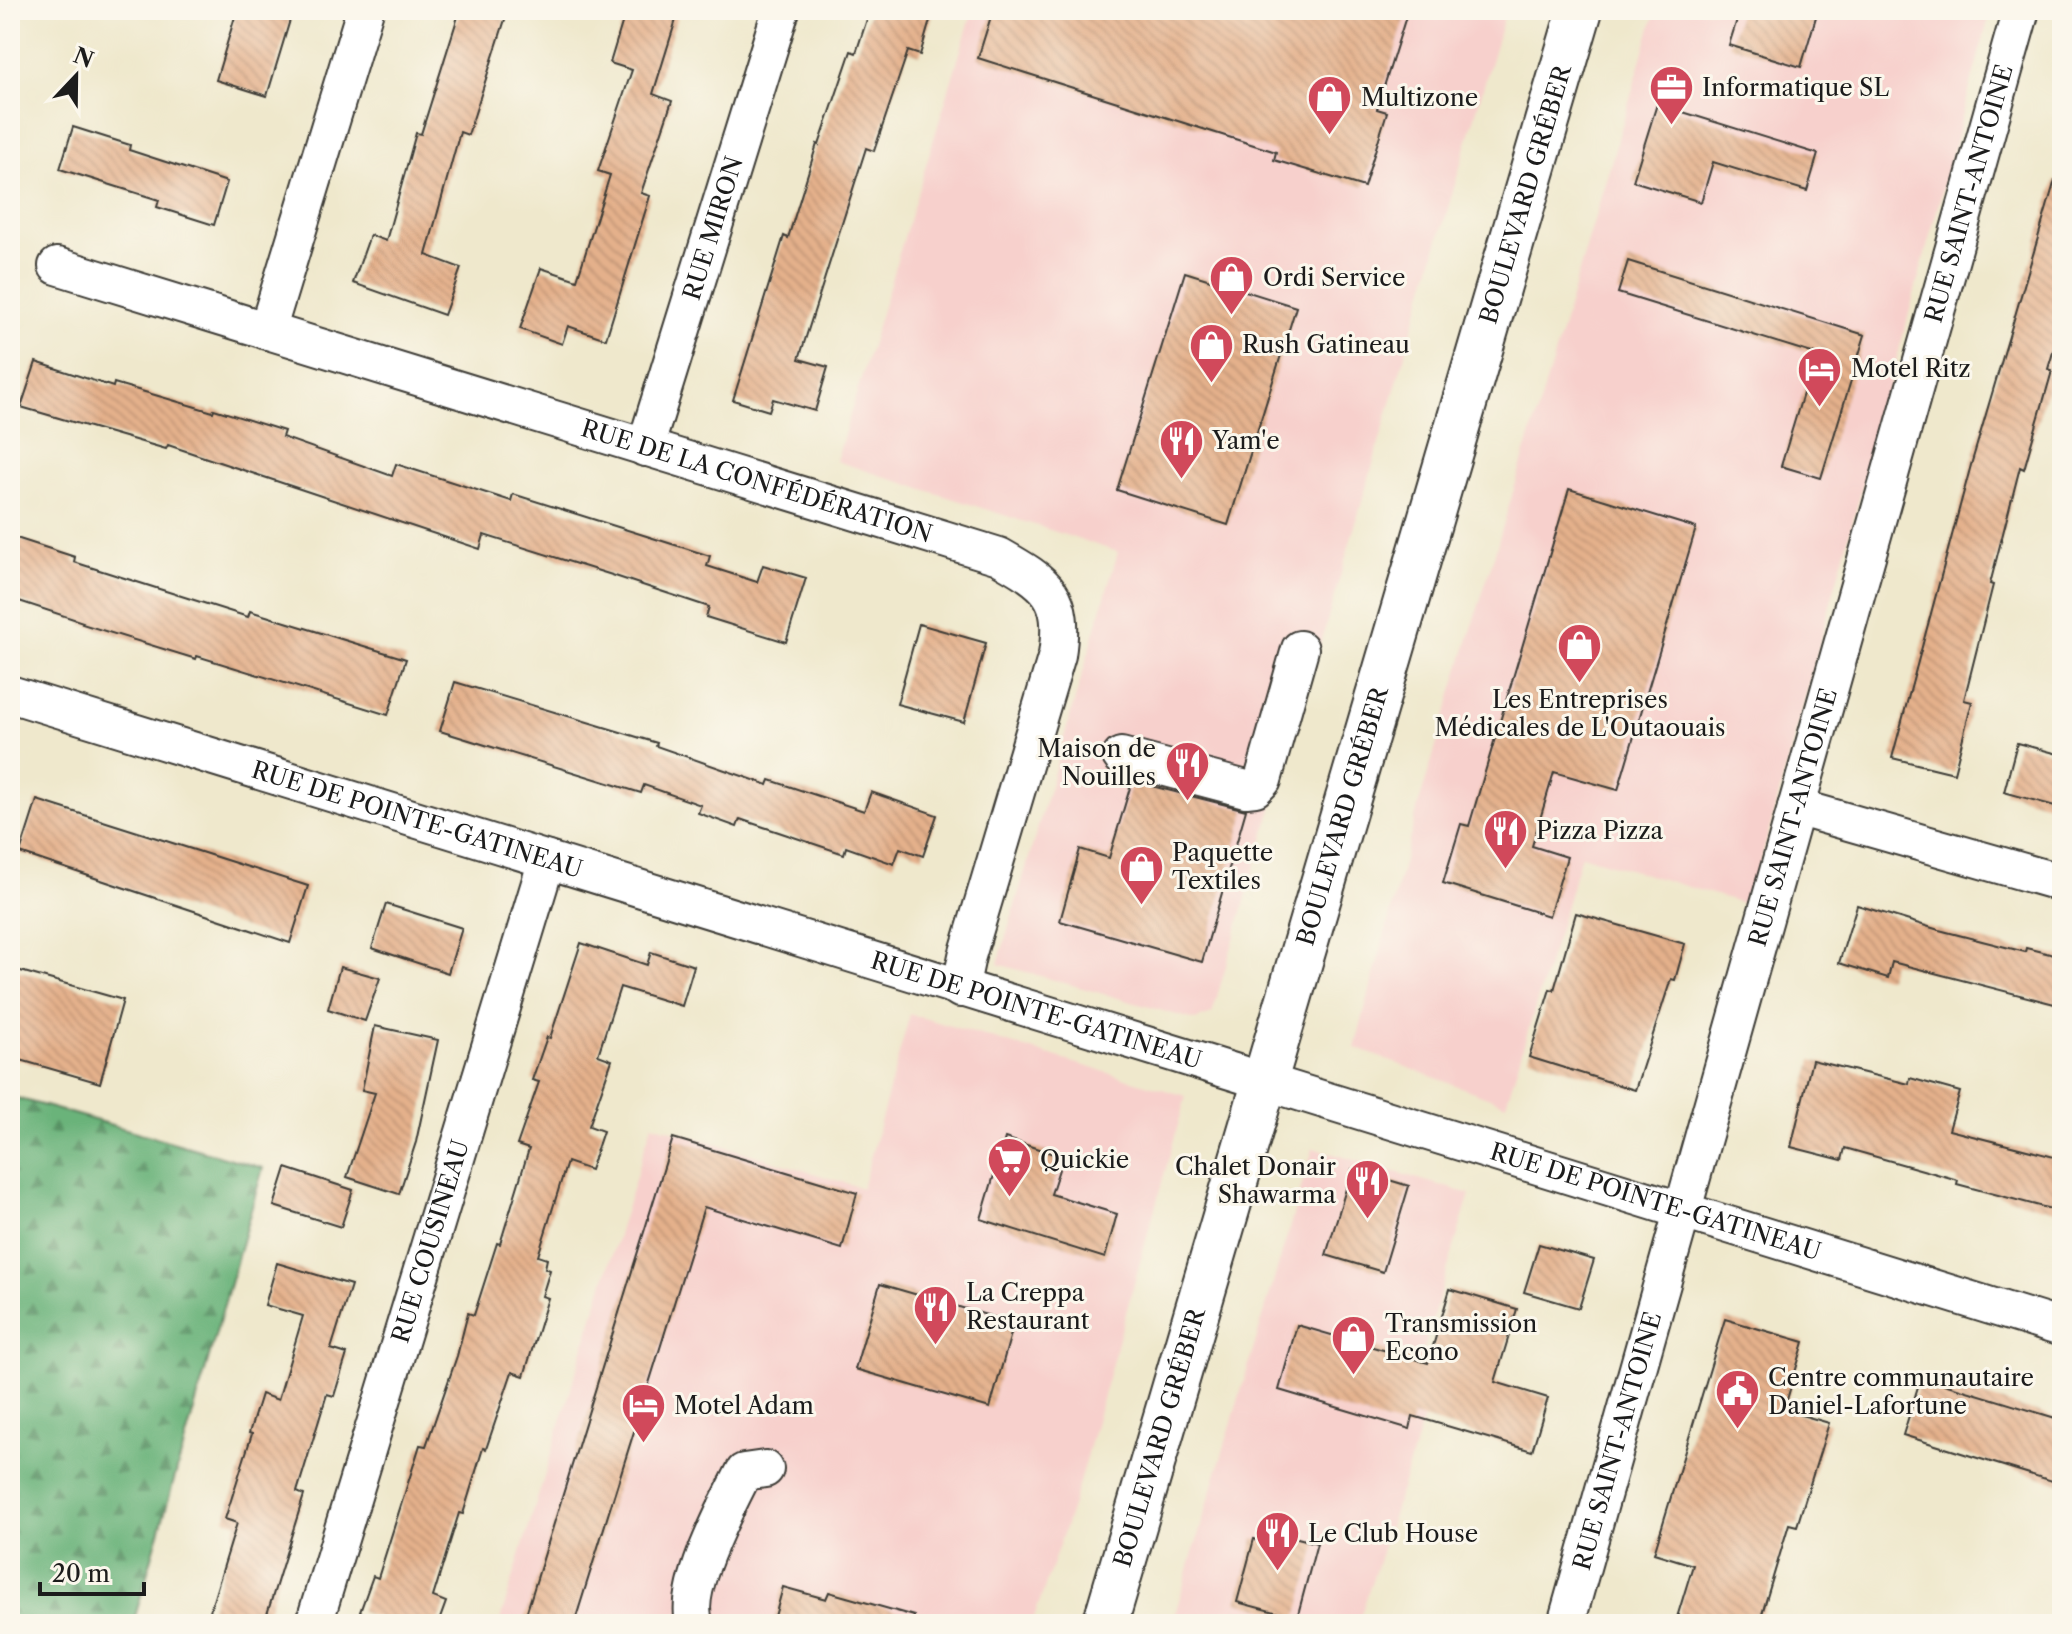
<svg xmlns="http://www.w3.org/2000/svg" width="2072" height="1634" font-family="'Libre Caslon Text',serif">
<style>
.built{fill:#f7d0cc}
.forest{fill:url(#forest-firs);stroke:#44684b;stroke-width:2}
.building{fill:url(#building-back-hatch)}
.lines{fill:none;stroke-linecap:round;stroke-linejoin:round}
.minor-casing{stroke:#3c3b36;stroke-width:40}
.major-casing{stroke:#3c3b36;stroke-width:48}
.minor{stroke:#fff;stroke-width:36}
.major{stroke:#fff;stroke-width:44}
.labels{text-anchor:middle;stroke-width:6;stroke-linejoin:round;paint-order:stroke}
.poi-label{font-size:24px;fill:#1c1c1c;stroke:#fbf7ec;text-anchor:start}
.street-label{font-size:24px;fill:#1c1c1c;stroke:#fbf7ec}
</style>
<defs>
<pattern id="forest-firs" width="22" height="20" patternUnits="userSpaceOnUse" patternTransform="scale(2)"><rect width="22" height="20" fill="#6bb37a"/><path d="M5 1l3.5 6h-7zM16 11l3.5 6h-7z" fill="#579163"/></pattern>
<pattern id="building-back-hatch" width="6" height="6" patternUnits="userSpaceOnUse" patternTransform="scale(2)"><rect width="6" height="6" fill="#e4b08b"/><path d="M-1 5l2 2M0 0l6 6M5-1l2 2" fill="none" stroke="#c39777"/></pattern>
</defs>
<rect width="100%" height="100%" fill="#fbf7ec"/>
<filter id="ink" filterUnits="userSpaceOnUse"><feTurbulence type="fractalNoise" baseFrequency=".0125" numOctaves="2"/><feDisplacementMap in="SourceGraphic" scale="16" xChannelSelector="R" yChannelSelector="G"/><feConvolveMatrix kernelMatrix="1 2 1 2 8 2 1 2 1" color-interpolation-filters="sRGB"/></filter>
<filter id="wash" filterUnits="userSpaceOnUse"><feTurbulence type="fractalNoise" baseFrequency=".006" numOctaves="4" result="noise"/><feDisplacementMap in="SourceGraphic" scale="32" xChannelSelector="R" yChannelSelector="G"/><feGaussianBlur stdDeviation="1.8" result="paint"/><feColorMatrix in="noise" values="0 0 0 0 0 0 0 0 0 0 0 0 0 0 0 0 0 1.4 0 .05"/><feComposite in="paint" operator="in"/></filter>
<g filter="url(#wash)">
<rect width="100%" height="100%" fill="#efe8cc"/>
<!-- built -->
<g class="built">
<polygon points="973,10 1506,10 1212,1014 1195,1020 998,964 1118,552 836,461"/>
<polygon points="1656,10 1991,10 1749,905 1581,855 1506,1104 1355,1048 1419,803 1539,407"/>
<polygon points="910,1014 1186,1096 1073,1504 1032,1624 499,1624 652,1124 862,1188"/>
<polygon points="1313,1148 1470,1194 1423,1351 1443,1358 1358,1624 1172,1624"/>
</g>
<!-- forest -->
<polygon class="forest" points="10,1096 263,1168 133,1624 22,1624 10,1621"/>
<g id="blocks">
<!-- building -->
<g class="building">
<polygon points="237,10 293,10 267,96 216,80"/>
<polygon points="460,10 508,10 468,135 460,132 426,255 461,268 444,315 353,283 370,235 386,241 416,133 421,134"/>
<polygon points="626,10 679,10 653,94 672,101 641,193 650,196 606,339 568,326 562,344 520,329 541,268 577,280 610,175 598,171 632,70 610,63"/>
<polygon points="870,10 933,10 920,55 908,51 874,151 866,148 799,359 828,367 815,411 773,399 769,411 733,400 784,236 788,238 817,144 819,145 851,51 856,53"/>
<polygon points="993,10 1408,10 1377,109 1387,112 1364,187 1274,160 1276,152 978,58"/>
<polygon points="1740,10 1818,10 1801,67 1729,45"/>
<polygon points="1657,104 1818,154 1807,191 1713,162 1701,202 1633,181"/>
<polygon points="73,127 130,145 129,150 227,182 214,225 157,207 159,200 60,169"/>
<polygon points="2055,180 2062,181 2062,322 2048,369 2052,371 2024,469 2020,467 1990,584 1993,585 1964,700 1972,702 1954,773 1892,758 1971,465"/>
<polygon points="1628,261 1865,335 1821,478 1781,466 1815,354 1618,293"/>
<polygon points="1185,272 1296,307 1228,525 1117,490"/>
<polygon points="36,362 113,387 114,383 213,412 214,409 284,431 282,437 392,476 396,464 511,501 513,494 710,556 707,566 757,582 763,565 806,578 786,642 706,617 709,607 612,575 484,535 480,549 168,445 166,449 21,407"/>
<polygon points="1569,489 1696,528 1618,790 1554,772 1532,846 1567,857 1549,916 1443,883 1461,824 1469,826"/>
<polygon points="10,536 75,557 74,562 156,588 248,617 250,611 406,659 388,715 197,656 196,659 82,624 83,622 10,598"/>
<polygon points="919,624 986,643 964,722 897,704"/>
<polygon points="455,682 657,743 656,746 768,785 770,780 864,811 871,792 937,815 923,856 900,848 894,864 846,847 844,854 740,819 737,827 698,813 701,805 644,785 641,793 440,731"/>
<polygon points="2017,743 2062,755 2062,808 2004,792"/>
<polygon points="1132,781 1246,810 1202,962 1060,921 1080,849 1109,858"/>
<polygon points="37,800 308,886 290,943 20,853"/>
<polygon points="386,904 462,928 448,973 372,948"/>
<polygon points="1857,905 1939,930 2025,952 2026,948 2062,957 2062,1006 1892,962 1888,978 1839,963"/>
<polygon points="1576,913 1685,944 1675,980 1671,979 1635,1090 1529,1057 1550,989 1554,990"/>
<polygon points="581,943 647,965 651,952 694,966 682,1006 620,987 598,1055 612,1060 589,1126 603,1131 590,1170 567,1162 538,1256 547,1259 545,1268 550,1270 542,1296 548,1298 524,1376 512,1372 486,1449 483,1448 463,1514 459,1513 433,1597 446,1602 438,1624 396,1624 360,1612 373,1576 378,1578 420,1445 426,1446 457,1356 468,1313 474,1315 497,1243 500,1244 529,1149 517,1145 539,1082 532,1080 547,1037 550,1038"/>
<polygon points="340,967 380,978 365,1021 328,1009"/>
<polygon points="10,968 123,1000 100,1083 10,1057"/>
<polygon points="375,1026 438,1040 416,1142 399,1194 347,1177 375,1093 362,1090"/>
<polygon points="1812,1060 1909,1084 1910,1078 1960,1092 1949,1130 2062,1159 2062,1212 1957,1184 1958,1180 1845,1148 1842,1160 1791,1147"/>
<polygon points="673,1138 857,1193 842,1249 704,1207 574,1624 523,1624"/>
<polygon points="1005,1138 1063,1157 1051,1194 1117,1214 1105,1258 981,1219"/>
<polygon points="286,1168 353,1190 341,1227 274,1206"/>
<polygon points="1352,1169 1409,1186 1383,1272 1326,1255"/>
<polygon points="1539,1244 1594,1260 1579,1308 1524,1292"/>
<polygon points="277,1263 351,1285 331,1349 347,1354 334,1396 327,1394 297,1492 304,1495 264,1624 206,1624 237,1523 225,1519 252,1434 249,1433 261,1394 278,1400 303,1316 265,1305"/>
<polygon points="880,1284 1014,1323 990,1408 855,1369"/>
<polygon points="1450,1289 1517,1309 1495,1382 1548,1398 1532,1451 1413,1416 1410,1429 1279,1390 1297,1325 1428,1363"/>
<polygon points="1725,1319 1804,1342 1784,1410 1829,1423 1797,1526 1789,1524 1759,1624 1675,1624 1693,1565 1654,1553"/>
<polygon points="1921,1377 2062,1420 2062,1484 1903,1435"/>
<polygon points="1278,1533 1317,1543 1297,1618 1237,1602 1254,1539 1275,1544"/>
<polygon points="783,1587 826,1599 829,1592 914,1616 913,1624 773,1624"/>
</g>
</g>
</g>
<g filter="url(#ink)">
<use href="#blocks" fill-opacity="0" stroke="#3c3b36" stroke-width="2"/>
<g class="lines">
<defs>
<g id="minor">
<path id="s1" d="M57,266L999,556C1048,584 1066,595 1057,655L967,956L960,989"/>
<polyline points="267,331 365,10"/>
<path id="s2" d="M645,448L781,10"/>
<path id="s3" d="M10,694C694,906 1378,1115 2062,1328"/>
<polyline points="1121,756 1246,789 1255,788 1263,780 1300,649"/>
<polyline points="1796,807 2062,883"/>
<path id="s4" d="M314,1624L547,860"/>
<path d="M695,1624C681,1591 728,1504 744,1472L765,1469"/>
<path id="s5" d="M1566,1624L2021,10"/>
</g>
<g id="major">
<path id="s6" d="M1105,1624L1580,10"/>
</g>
</defs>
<!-- minor casing -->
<use href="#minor" class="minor-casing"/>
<!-- major casing -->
<use href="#major" class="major-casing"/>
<!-- minor -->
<use href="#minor" class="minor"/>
<!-- major -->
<use href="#major" class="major"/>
</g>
</g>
<!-- icons -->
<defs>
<symbol id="office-pin" viewBox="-11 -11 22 30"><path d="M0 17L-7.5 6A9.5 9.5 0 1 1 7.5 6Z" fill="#d1495b" stroke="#fbf7ec"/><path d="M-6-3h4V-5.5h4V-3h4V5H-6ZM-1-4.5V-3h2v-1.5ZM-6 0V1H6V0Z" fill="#fff"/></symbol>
<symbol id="shop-pin" viewBox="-11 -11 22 30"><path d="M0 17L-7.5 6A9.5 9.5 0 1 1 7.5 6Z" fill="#d1495b" stroke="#fbf7ec"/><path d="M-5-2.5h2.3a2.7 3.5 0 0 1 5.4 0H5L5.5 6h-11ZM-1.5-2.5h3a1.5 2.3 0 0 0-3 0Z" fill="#fff"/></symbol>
<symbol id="hotel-pin" viewBox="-11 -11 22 30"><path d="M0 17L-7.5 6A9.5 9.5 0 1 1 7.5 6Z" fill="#d1495b" stroke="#fbf7ec"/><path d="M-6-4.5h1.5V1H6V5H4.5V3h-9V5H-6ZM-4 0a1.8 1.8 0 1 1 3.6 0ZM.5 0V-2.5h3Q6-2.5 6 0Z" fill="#fff"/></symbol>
<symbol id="restaurant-pin" viewBox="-11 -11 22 30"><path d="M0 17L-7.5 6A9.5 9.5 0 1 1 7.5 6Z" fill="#d1495b" stroke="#fbf7ec"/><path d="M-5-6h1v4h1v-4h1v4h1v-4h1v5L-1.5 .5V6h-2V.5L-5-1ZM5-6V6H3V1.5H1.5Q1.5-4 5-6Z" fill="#fff"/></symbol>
<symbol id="supermarket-pin" viewBox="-11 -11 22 30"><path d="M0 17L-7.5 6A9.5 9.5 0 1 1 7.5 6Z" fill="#d1495b" stroke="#fbf7ec"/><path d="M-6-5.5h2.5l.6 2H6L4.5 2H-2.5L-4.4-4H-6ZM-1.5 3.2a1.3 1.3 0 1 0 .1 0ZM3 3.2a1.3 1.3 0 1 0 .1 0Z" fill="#fff"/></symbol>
<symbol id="civic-pin" viewBox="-11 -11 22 30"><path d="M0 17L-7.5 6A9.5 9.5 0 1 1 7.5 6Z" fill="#d1495b" stroke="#fbf7ec"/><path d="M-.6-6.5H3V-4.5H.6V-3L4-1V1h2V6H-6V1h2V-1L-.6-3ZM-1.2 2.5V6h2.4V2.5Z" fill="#fff"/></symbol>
</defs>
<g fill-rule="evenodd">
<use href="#office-pin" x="1646" y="62" width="51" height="69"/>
<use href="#shop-pin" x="1304" y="72" width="51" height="69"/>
<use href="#shop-pin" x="1206" y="252" width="51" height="69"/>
<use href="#shop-pin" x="1186" y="320" width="51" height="69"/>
<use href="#hotel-pin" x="1794" y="344" width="51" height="69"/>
<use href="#restaurant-pin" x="1156" y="416" width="51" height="69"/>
<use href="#shop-pin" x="1554" y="620" width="51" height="69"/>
<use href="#restaurant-pin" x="1162" y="738" width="51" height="69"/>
<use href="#restaurant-pin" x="1480" y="806" width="51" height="69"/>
<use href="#shop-pin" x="1116" y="842" width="51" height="69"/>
<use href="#supermarket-pin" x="984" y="1134" width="51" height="69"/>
<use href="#restaurant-pin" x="1342" y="1156" width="51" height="69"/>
<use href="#restaurant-pin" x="910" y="1282" width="51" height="69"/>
<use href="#shop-pin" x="1328" y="1312" width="51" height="69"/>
<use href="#civic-pin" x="1712" y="1366" width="51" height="69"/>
<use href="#hotel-pin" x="618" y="1380" width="51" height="69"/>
<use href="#restaurant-pin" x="1252" y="1508" width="51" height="69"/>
</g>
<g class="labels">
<!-- poi labels -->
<g class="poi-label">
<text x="1702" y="96">Informatique SL</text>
<text x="1361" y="106">Multizone</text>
<text x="1263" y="286">Ordi Service</text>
<text x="1242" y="353">Rush Gatineau</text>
<text x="1851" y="377">Motel Ritz</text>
<text x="1212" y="449">Yam'e</text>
<text x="1580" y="708" text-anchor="middle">Les Entreprises<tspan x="1580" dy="28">Médicales de L'Outaouais</tspan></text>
<text x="1156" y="757" text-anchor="end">Maison de<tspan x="1156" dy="28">Nouilles</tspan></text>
<text x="1536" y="839">Pizza Pizza</text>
<text x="1172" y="861">Paquette<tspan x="1172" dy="28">Textiles</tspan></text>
<text x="1040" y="1168">Quickie</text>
<text x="1336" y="1175" text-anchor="end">Chalet Donair<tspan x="1336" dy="28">Shawarma</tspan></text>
<text x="966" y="1301">La Creppa<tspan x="966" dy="28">Restaurant</tspan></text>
<text x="1385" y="1332">Transmission<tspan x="1385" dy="28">Econo</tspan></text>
<text x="1768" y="1386">Centre communautaire<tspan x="1768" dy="28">Daniel-Lafortune</tspan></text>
<text x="674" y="1414">Motel Adam</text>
<text x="1308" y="1542">Le Club House</text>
</g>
<!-- street labels -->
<g class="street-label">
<text dy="8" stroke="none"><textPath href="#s5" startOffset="1486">RUE SAINT-ANTOINE</textPath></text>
<text dy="8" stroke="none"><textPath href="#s6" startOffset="1490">BOULEVARD GRÉBER</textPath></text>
<text dy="8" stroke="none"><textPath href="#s2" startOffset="230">RUE MIRON</textPath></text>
<text dy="8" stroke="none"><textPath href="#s1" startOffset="732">RUE DE LA CONFÉDÉRATION</textPath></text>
<text dy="8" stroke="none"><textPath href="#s6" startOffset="842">BOULEVARD GRÉBER</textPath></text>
<text dy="8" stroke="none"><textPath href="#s5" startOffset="838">RUE SAINT-ANTOINE</textPath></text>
<text dy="8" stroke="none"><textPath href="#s3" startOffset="426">RUE DE POINTE-GATINEAU</textPath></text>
<text dy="8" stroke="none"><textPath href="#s3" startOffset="1074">RUE DE POINTE-GATINEAU</textPath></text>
<text dy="8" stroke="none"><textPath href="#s3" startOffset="1722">RUE DE POINTE-GATINEAU</textPath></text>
<text dy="8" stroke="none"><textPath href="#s4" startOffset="400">RUE COUSINEAU</textPath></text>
<text dy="8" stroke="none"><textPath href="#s6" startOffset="194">BOULEVARD GRÉBER</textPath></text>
<text dy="8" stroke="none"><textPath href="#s5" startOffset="190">RUE SAINT-ANTOINE</textPath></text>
</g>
</g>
<!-- margin -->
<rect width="2072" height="1634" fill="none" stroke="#fbf7ec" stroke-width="40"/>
<!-- north arrow -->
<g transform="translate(76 76) rotate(22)" stroke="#fbf7ec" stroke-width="6" paint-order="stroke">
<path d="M0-6L14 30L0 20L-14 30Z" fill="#1c1c1c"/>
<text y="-12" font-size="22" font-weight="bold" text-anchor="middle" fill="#1c1c1c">N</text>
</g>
<!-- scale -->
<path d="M40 1582v12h104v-12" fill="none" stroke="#1c1c1c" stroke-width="4"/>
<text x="52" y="1582" font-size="24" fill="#1c1c1c" stroke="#fbf7ec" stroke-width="6" paint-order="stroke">20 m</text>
</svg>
